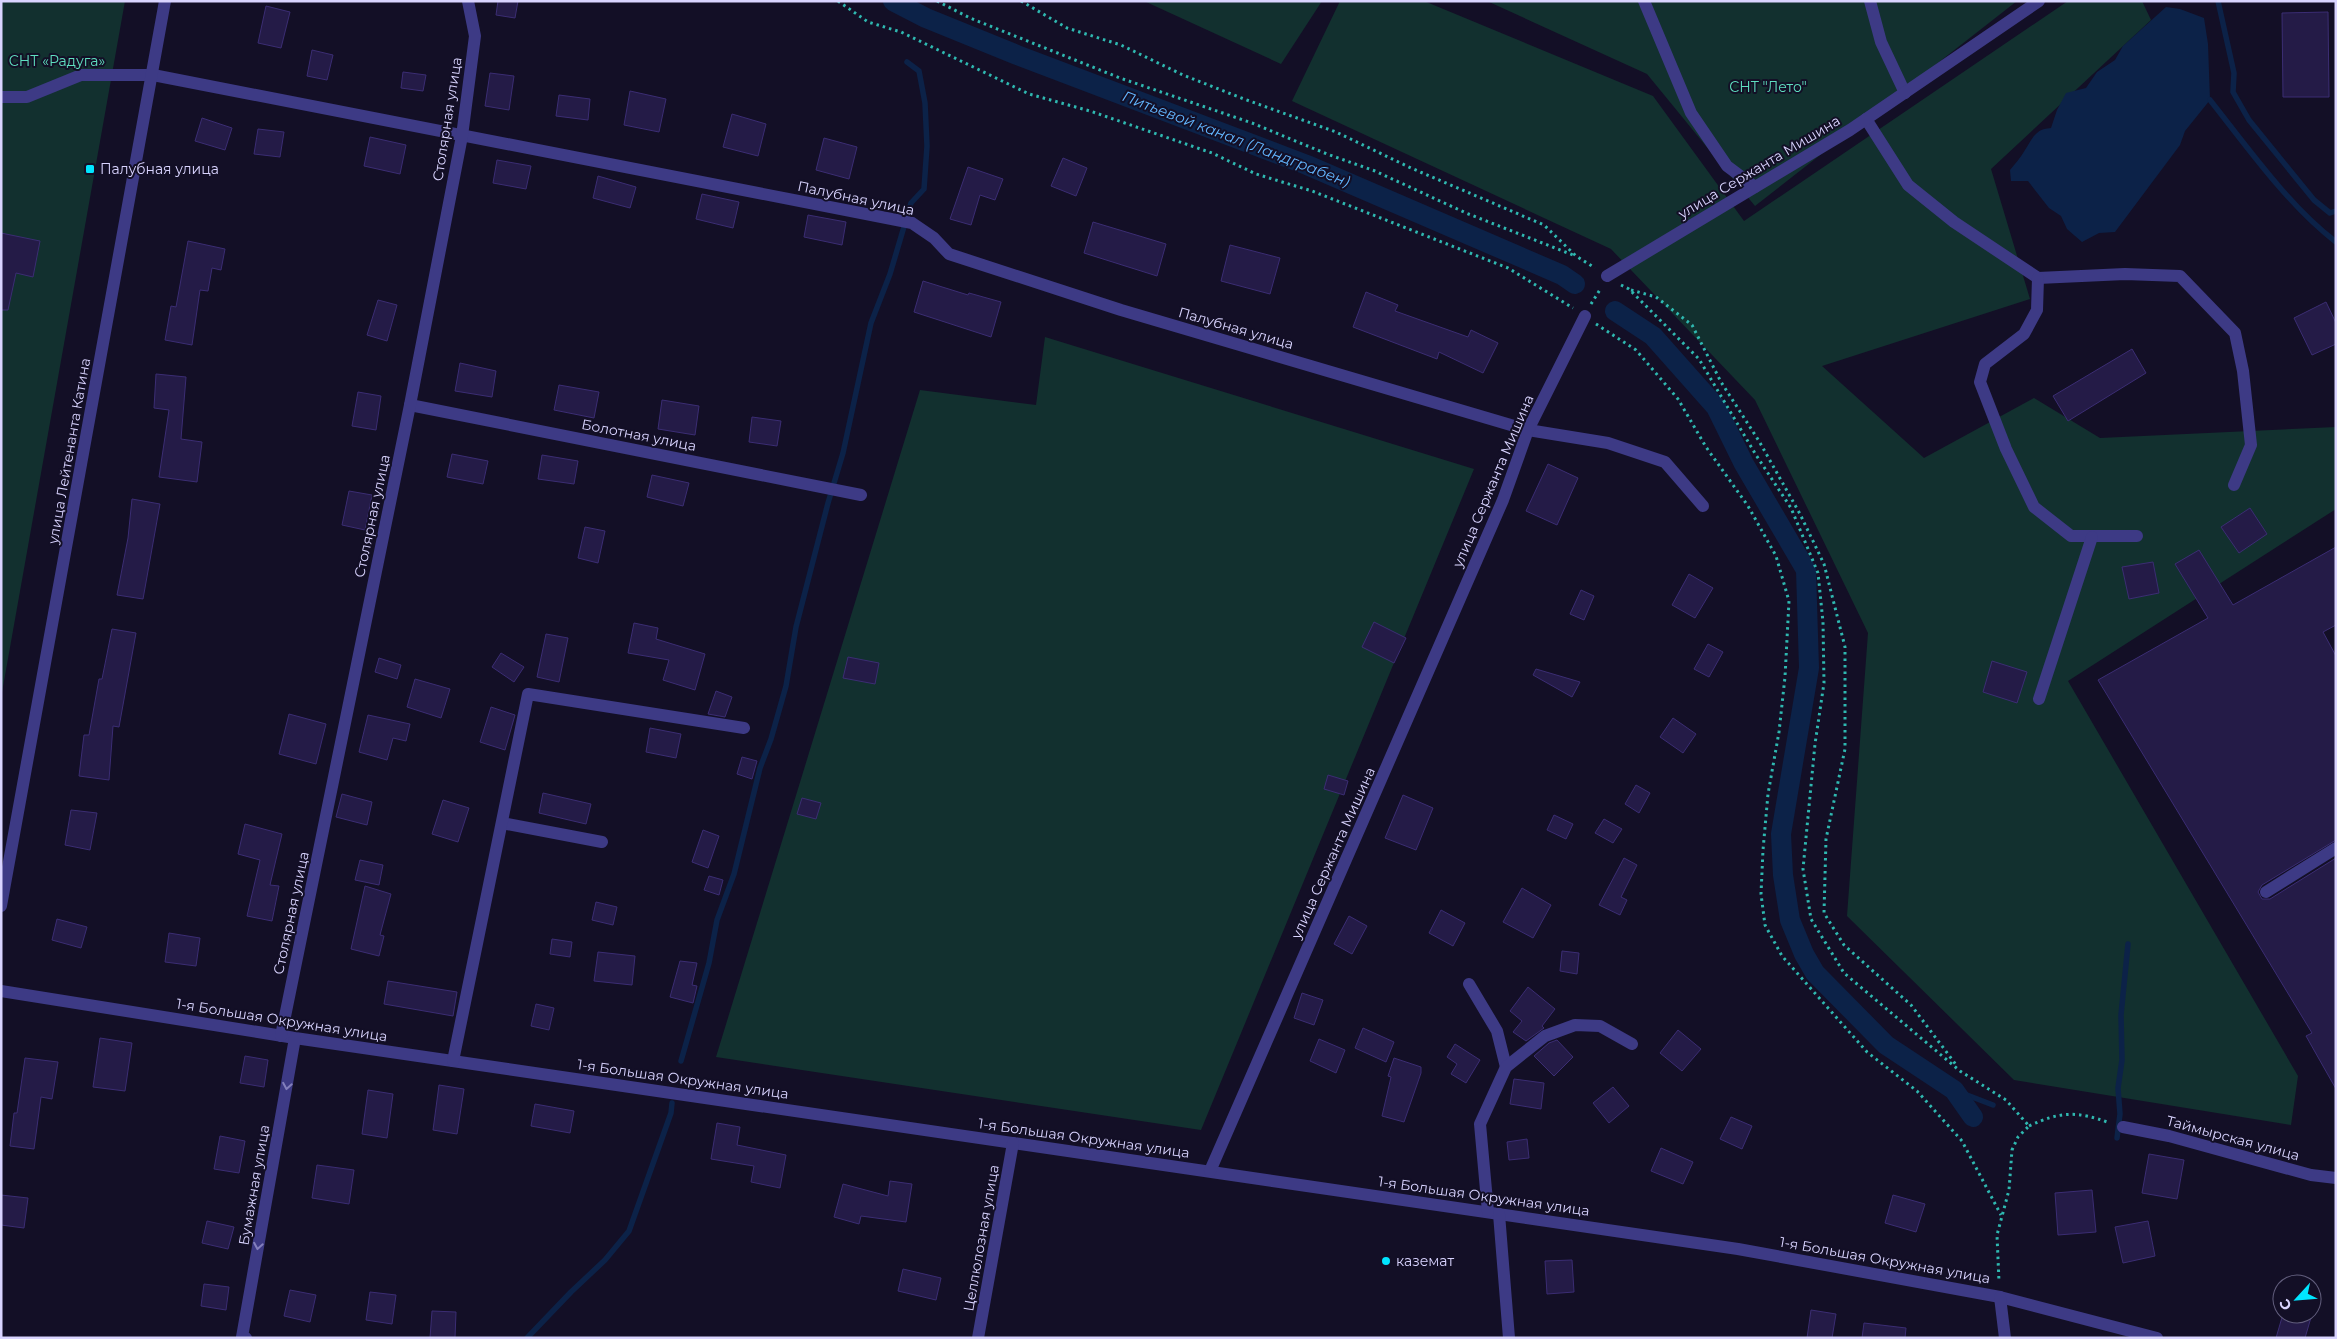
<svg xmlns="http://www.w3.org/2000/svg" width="2337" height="1339" font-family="Montserrat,sans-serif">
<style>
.green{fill:#12302f}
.water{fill:#0c2248}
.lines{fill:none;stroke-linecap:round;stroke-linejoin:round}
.stream{stroke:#0c2248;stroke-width:5.5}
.canal{stroke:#0c2248;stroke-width:20}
.building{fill:#241b47;stroke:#3b2d73}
.path{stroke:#2fb8b0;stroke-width:3;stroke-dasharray:2.5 4;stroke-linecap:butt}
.minor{stroke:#3d3a85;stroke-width:12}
.oneway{stroke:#837fbc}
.poi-dot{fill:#00e5ff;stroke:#130f26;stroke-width:2}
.labels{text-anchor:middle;stroke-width:4;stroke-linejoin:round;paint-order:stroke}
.park-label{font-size:14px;fill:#5fe0c0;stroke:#130f26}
.street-label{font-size:14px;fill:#d9d4ff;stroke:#130f26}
.poi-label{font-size:14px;fill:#d9d4ff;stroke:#130f26;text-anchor:start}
.water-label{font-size:15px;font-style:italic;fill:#62b6ff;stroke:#130f26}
</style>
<rect width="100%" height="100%" fill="#130f26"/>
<!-- green -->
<g class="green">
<polygon points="1,1 125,1 1,698"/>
<polygon points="1144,1 1322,1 1281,64"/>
<polygon points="1340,1 1424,1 1653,96 1744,221 2068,1 2142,1 2151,20 1991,169 2030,299 1822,366 1924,458 2034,398 2100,438 2336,427 2336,509 2068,681 2298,1076 2291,1125 2014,1080 1847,916 1868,633 1755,400 1611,249 1292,101"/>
<polygon points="1487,1 2017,1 1755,206 1647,74"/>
<polygon points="1045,337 1474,469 1201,1130 716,1057 920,390 1036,405"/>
</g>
<!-- water -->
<path class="water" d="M2166,7L2180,9L2204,18L2208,44L2210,100L2185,131L2180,145L2115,232L2099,233L2082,242L2067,229L2061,216L2049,208L2028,181H2011L2010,170C2015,164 2021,157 2025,150C2033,138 2035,129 2051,128L2057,110L2066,93L2086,88L2097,72L2115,60L2123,46Z"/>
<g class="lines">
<!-- stream -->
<g class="stream">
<polyline points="2218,1 2234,73 2233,92 2249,120 2314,200 2330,213 2336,211"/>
<path d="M2210,100C2248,148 2288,205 2336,242"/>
<polyline points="681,1061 709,963 717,920 734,874 760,768 771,739 786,686 796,627 828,503 843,453 871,323 890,274 911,203 924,189 927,146 925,103 919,71 907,62"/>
<polyline points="1954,1090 1993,1105"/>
<polyline points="2117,1138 2120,1114 2118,1088 2122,1060 2121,1015 2128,944"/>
<polyline points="527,1338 571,1292 605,1260 629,1231 671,1113 672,1103"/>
</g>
<!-- canal -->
<g class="canal">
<polyline points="893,1 926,18 1017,55 1307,165 1562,275 1575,284"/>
<polyline points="1615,311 1653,336 1716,407 1744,464 1806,570 1809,668 1781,834 1783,875 1790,920 1804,954 1815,973 1886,1045 1954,1090 1973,1117"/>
</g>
</g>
<!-- building -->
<g class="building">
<polygon points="498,1 518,1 515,18 496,15"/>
<polygon points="266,6 290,12 281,48 258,43"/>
<polygon points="2328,12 2329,97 2283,97 2282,13"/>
<polygon points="312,50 333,55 327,80 307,76"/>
<polygon points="403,72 426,75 423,91 401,88"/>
<polygon points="490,73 514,76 509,110 485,106"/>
<polygon points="630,91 666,99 659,132 624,125"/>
<polygon points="559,95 590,99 588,120 556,116"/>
<polygon points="732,114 766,124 758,156 723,147"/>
<polygon points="202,118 232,128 225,150 195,141"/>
<polygon points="258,129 284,132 280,157 254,154"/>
<polygon points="370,137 406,145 400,174 364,166"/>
<polygon points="824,138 857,147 849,179 816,170"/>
<polygon points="1063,158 1087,168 1076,196 1051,186"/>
<polygon points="497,160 531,166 526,189 493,183"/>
<polygon points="968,167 1003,179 995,200 980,195 971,225 950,219"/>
<polygon points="598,176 636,187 630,208 593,198"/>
<polygon points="702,194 739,202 733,228 696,219"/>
<polygon points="808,215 846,222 842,245 804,237"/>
<polygon points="1093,222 1166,244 1157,276 1084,253"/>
<polygon points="1,233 40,241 33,277 16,273 8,310 1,310"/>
<polygon points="188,241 225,249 221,270 212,268 208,291 200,290 192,345 165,340 171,306 176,307"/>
<polygon points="1230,245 1280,258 1270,294 1221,281"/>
<polygon points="923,281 968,295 969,293 1001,302 991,337 914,312"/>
<polygon points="1366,292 1398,305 1395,311 1468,337 1471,330 1498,343 1483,373 1439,352 1437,359 1353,327"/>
<polygon points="378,300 397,305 387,341 367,335"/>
<polygon points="2326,302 2336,323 2336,344 2312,355 2294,318"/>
<polygon points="2132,349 2146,373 2068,421 2053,396"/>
<polygon points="460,363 496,371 492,397 455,391"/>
<polygon points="156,374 186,377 181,439 202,442 197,482 159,477 169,410 154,408"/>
<polygon points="559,385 599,392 594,418 554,410"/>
<polygon points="358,392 381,396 376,430 352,426"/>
<polygon points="662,400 699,406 695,435 658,429"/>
<polygon points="752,417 781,421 777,446 749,442"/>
<polygon points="452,454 488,461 483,484 447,477"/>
<polygon points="542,455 578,461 574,484 538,479"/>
<polygon points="1548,464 1578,478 1557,525 1526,511"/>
<polygon points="652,475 689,483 683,506 647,497"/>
<polygon points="349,491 372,495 365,530 342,525"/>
<polygon points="132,499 160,504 143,599 117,595 128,538"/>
<polygon points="2250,508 2267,534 2239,553 2221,527"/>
<polygon points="585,527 605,531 598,563 578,558"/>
<polygon points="2336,547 2336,625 2323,632 2336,656 2336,840 2262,885 2258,892 2262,899 2270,899 2336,858 2336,1089 2306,1036 2312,1033 2098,680 2208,618 2175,564 2199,550 2233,605"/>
<polygon points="2153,562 2159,593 2129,599 2122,567"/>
<polygon points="1689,574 1713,588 1695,618 1672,605"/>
<polygon points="1581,590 1594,596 1584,620 1570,614"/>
<polygon points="1374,622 1406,638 1394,663 1362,647"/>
<polygon points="634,623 658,628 656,639 705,654 695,690 663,680 669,660 628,653"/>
<polygon points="112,629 136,633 119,727 113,726 109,780 79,776 84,735 89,735 99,679 102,679"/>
<polygon points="546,634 568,638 559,682 537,677"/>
<polygon points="1708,644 1723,652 1709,677 1694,669"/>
<polygon points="501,653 524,667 514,682 492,667"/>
<polygon points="848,657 879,663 875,684 843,678"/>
<polygon points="379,658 401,665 397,679 375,672"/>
<polygon points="1992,661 2027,672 2017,703 1983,692"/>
<polygon points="1536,669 1580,682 1572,697 1533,675"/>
<polygon points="415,679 450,689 441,718 407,707"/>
<polygon points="716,691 732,697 725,717 708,714"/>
<polygon points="491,707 515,715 505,750 480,742"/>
<polygon points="289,714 326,724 316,764 279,754"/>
<polygon points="368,715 410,724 406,741 393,738 387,760 359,752"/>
<polygon points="1673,718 1696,734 1683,753 1660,737"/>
<polygon points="650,728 681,734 676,758 646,752"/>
<polygon points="742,757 757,761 752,779 737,774"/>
<polygon points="1328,775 1348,781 1344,795 1324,789"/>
<polygon points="1636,785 1650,793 1639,813 1625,804"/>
<polygon points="543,793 591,804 586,824 539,813"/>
<polygon points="342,794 372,802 367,825 336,817"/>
<polygon points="1403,795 1433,808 1416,850 1385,838"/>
<polygon points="802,798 821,803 816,819 797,814"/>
<polygon points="443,800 469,808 458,842 432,834"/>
<polygon points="71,810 97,813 90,850 65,845"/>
<polygon points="1554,815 1573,824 1566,839 1547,830"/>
<polygon points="1604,819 1622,829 1613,843 1595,833"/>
<polygon points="245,824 282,834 270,885 279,886 272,921 247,916 260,860 238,854"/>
<polygon points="703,830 719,836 708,868 692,862"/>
<polygon points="1624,858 1637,865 1621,897 1627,900 1620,915 1599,905"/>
<polygon points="360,860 383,865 379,885 355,880"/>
<polygon points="709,876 723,880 719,895 704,890"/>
<polygon points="365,886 391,894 380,935 384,936 379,956 351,949"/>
<polygon points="1522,888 1551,905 1533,938 1503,922"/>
<polygon points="596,902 617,907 613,925 592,920"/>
<polygon points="1441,910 1465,923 1453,946 1429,933"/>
<polygon points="1349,916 1367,926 1352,954 1334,944"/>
<polygon points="57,919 87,927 81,948 52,940"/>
<polygon points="169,933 200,938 196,966 165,962"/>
<polygon points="552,939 572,942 570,957 550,954"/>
<polygon points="1562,951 1579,953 1577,974 1560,971"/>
<polygon points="598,952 635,956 632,985 594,981"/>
<polygon points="680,961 697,963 692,985 697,986 693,1003 670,997"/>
<polygon points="388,981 457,992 453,1016 384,1004"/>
<polygon points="1528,987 1555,1009 1542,1026 1544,1028 1526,1041 1513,1032 1522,1021 1510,1011"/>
<polygon points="1302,993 1323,1000 1314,1025 1294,1018"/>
<polygon points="536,1004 554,1008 549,1030 531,1026"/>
<polygon points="1363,1028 1394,1042 1386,1062 1355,1048"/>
<polygon points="1678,1030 1701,1049 1682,1071 1660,1053"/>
<polygon points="100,1038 132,1043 125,1091 93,1087"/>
<polygon points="1319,1039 1345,1050 1336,1073 1310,1061"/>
<polygon points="1557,1040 1573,1057 1554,1076 1534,1056 1549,1043"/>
<polygon points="1455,1044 1480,1060 1466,1083 1451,1074 1457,1064 1447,1057"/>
<polygon points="245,1056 268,1060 264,1087 240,1083"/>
<polygon points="25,1058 58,1062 52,1099 41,1097 34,1149 10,1146 14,1113 17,1113"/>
<polygon points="1394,1058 1421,1067 1421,1073 1404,1122 1382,1116 1391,1077 1388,1076"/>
<polygon points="1514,1079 1544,1083 1541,1109 1510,1104"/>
<polygon points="439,1085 464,1089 457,1134 433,1130"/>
<polygon points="1613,1087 1629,1106 1609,1123 1593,1103"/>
<polygon points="368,1090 393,1094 387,1138 362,1134"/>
<polygon points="535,1104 574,1111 570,1133 531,1126"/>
<polygon points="1731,1117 1752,1126 1742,1149 1720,1139"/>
<polygon points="717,1123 740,1127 737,1145 786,1155 780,1188 751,1182 754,1166 711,1159"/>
<polygon points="220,1136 245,1141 239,1173 214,1169"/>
<polygon points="1527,1139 1529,1158 1509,1160 1507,1142"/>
<polygon points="1661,1148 1693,1162 1683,1184 1651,1171"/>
<polygon points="2149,1154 2184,1160 2177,1199 2142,1193"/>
<polygon points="317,1165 354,1170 349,1204 312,1198"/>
<polygon points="890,1181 912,1184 906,1222 861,1216 859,1224 834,1217 843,1184 888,1196"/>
<polygon points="2092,1190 2096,1232 2058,1235 2055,1193"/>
<polygon points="1,1195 28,1198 24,1228 1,1225"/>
<polygon points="1893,1195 1925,1204 1916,1232 1885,1223"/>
<polygon points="207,1221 234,1227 228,1249 202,1243"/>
<polygon points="2148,1221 2155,1256 2123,1263 2115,1227"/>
<polygon points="1572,1260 1574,1292 1547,1294 1545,1261"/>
<polygon points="903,1269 941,1278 936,1300 898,1291"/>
<polygon points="204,1284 229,1287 226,1310 201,1306"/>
<polygon points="290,1290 316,1295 310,1322 284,1316"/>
<polygon points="370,1292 396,1295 392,1324 366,1320"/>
<polygon points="1811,1310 1836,1314 1832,1338 1807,1338"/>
<polygon points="432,1311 456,1312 455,1338 430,1338"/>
<polygon points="2283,1314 2312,1314 2305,1338 2276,1338"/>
<polygon points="1864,1323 1906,1328 1905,1338 1862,1338"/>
</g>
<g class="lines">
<!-- path -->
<g class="path">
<polyline points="838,1 868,22 901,32 1029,94 1090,111 1212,153 1256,174 1312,191 1508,268 1573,308"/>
<polyline points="937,1 970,18 1120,78 1252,123 1327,154 1375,171 1466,213 1573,255"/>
<polyline points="1021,1 1067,28 1121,45 1183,75 1244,99 1336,132 1411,168 1544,225 1576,256 1595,268"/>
<polyline points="1621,285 1629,289 1699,359 1756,455 1791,508 1818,573 1823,622 1824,683 1815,744 1803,869 1811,919 1844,973 1960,1071 2006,1100 2029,1126 2018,1137 2012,1150 2009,1190 1997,1235 1999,1282"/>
<polyline points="1631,290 1656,297 1692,325 1721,382 1759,441 1800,514 1824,564 1845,647 1845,749 1826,839 1824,913 1844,945 1911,1005 1957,1066"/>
<polyline points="1591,304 1601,288"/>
<polyline points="1596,324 1636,350 1678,399 1706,447 1748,506 1776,556 1789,601 1785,677 1779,732 1768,794 1763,850 1761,894 1765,925 1782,956 1867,1052 1917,1091 1962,1141 2001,1215"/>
<path d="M2029,1126C2061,1111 2077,1111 2110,1123"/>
</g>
<!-- minor -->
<g class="minor">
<polyline points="1644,1 1691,113 1727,166 1755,187"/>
<polyline points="1870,1 1881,42 1905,93"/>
<polyline points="1,97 27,97 81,75 153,75 912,223 934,238 949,254 1121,310 1528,430 1608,443 1665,462 1703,506"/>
<polyline points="1866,119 1908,185 1954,222 2038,278 2125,274 2180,276 2235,333 2243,371 2251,445 2234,485"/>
<polyline points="1607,276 1850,130 2039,1"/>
<polyline points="2038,278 2037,310 2024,334 1985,364 1980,382 2006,449 2034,507 2071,536 2137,536"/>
<polyline points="410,405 861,495"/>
<polyline points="2039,699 2092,537"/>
<polyline points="502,823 602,842"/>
<polyline points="2266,892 2336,848"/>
<polyline points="1,906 165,1"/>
<polyline points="1469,984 1497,1031 1506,1067"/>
<polyline points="1,991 295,1038 1738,1249 2000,1297 2157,1338"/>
<polyline points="281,1036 410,405 462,136 475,36 468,1"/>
<polyline points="453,1061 528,694 744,728"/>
<polyline points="2123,1127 2169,1136 2311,1175 2336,1178"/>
<polyline points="1210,1171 1503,500 1528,430 1585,316"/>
<polyline points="1488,1212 1480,1124 1506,1067 1545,1036 1575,1025 1600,1026 1632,1044"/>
<polyline points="1499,1214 1509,1338"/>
<polyline points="2000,1297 2005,1338"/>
<polyline points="246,1338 242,1337 295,1038"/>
<polyline points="978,1338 1013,1143"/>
</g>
</g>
<!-- one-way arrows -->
<defs><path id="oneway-chevron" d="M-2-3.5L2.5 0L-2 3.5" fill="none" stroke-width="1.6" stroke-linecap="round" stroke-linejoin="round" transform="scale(1.25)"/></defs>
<g class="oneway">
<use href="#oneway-chevron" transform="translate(287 1086) rotate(100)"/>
<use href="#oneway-chevron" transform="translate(258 1246) rotate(100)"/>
</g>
<!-- markers -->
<g class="poi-dot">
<rect x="85" y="164" width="10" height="10" rx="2.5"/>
<circle cx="1386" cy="1261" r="5"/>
</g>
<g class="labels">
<!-- park labels -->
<g class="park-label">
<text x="57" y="66">СНТ «Радуга»</text>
<text x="1768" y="92">СНТ "Лето"</text>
</g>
<!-- street labels -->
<g class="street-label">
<text transform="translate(447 119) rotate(-81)" y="5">Столярная улица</text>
<text transform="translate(1759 167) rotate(-31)" y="5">улица Сержанта Мишина</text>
<text transform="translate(856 198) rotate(12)" y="5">Палубная улица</text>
<text transform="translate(1236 328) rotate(16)" y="5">Палубная улица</text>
<text transform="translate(639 435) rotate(11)" y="5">Болотная улица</text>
<text transform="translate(69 451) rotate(-80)" y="5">улица Лейтенанта Катина</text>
<text transform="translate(1493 481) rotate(-67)" y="5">улица Сержанта Мишина</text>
<text transform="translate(372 516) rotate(-78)" y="5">Столярная улица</text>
<text transform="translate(1333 853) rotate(-66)" y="5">улица Сержанта Мишина</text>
<text transform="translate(291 913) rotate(-78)" y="5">Столярная улица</text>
<text transform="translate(282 1020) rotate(9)" y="5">1-я Большая Окружная улица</text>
<text transform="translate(683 1079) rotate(8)" y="5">1-я Большая Окружная улица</text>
<text transform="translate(1084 1138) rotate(8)" y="5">1-я Большая Окружная улица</text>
<text transform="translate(2233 1138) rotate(15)" y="5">Таймырская улица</text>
<text transform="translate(254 1185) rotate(-80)" y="5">Бумажная улица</text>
<text transform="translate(1484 1196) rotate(8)" y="5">1-я Большая Окружная улица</text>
<text transform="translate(981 1238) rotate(-80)" y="5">Целлюлозная улица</text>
<text transform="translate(1885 1260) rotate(10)" y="5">1-я Большая Окружная улица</text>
</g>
<!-- poi labels -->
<g class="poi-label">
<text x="100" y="174">Палубная улица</text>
<text x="1396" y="1266">каземат</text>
</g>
<!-- water labels -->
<g class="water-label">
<text transform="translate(1236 139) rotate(21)" y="5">Питьевой канал (Ландграбен)</text>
</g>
</g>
<!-- border -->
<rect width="2337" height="1339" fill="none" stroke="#d9d4ff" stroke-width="5"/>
<!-- north arrow -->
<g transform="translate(2297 1299) rotate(244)"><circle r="24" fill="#130f26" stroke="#625e7d"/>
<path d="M0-4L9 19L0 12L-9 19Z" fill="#00e5ff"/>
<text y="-8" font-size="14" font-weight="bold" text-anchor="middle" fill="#d9d4ff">С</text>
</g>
</svg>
